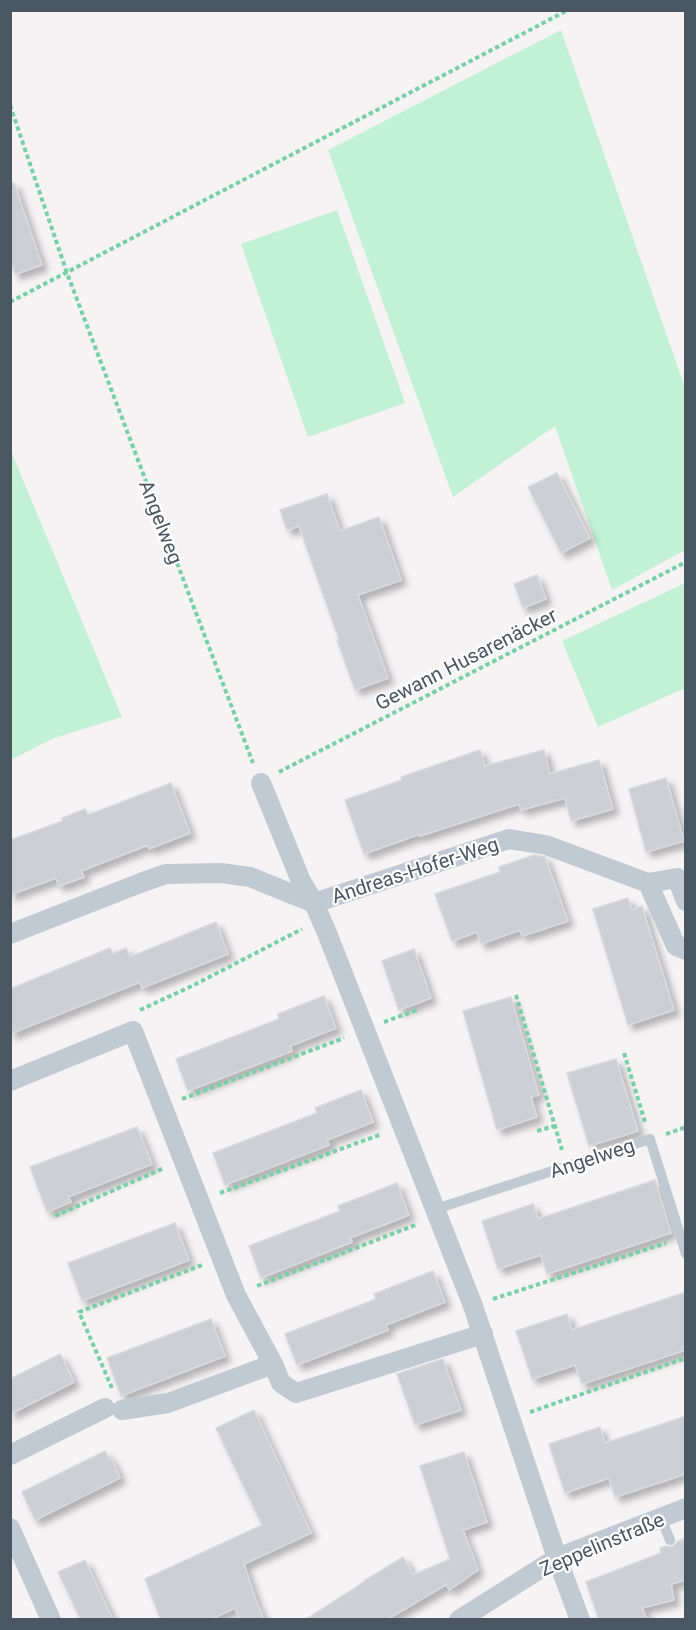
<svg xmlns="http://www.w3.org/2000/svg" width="696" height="1630" font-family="Roboto,sans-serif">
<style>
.green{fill:#c3f1d5}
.building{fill:#cdcfd5;stroke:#d7d9de;stroke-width:1.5;filter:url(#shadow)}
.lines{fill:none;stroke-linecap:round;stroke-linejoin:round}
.path{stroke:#7ad0a6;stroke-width:4;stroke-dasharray:4.5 3;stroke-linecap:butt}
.lane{stroke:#c1cad2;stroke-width:10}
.street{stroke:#c1cad2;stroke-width:20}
.labels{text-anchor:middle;stroke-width:4.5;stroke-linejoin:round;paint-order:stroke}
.street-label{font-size:20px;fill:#4a5661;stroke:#fff}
</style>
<defs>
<filter id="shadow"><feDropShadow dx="5.5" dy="5.5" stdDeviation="3" flood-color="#0004"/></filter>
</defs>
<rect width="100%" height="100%" fill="#f5f3f3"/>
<!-- green -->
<g class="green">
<polygon points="561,30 685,388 685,550 612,590 555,426 453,497 328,150"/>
<polygon points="337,210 405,403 308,437 241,244"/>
<polygon points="10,449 122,717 54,738 11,760"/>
<polygon points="685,583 685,688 598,727 562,641"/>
</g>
<!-- building -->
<g class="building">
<polygon points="10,183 14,183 42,265 15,274 10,260"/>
<polygon points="557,473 590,538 561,553 528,487"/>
<polygon points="327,494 340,531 379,517 401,580 358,595 388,678 355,690 337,640 339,640 299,526 287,530 280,510"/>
<polygon points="537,575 546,599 523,608 514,584"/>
<polygon points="480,750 485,766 544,750 550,774 599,760 613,809 571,821 565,798 521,810 519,804 420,836 420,834 364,854 345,800 402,780 401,777"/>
<polygon points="666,778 684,841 646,852 629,789"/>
<polygon points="171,783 190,833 149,849 148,845 81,871 84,877 59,886 56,878 10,895 10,840 63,821 62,818 85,809 88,815"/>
<polygon points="534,855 545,857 568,921 522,936 520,930 481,944 477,932 452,941 435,894 500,872 499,867"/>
<polygon points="628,898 632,910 642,906 674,1010 628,1025 593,909"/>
<polygon points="216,922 228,954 142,988 140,982 10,1034 10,989 110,948 113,954 126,948 130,957"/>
<polygon points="414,949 431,998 399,1010 382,961"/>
<polygon points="324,996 336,1028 290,1046 292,1051 188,1091 176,1059 279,1019 278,1014"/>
<polygon points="511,997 539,1095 531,1097 537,1117 497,1130 463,1011"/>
<polygon points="616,1059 638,1131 589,1146 567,1073"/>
<polygon points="361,1090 373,1122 327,1140 329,1145 225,1185 213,1153 317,1113 315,1108"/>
<polygon points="137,1127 152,1164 68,1197 71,1202 47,1212 30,1167"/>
<polygon points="655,1180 671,1233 547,1274 541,1255 498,1269 482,1221 533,1204 538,1219"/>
<polygon points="397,1183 409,1215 350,1238 352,1242 261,1278 249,1246 340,1211 338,1206"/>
<polygon points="175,1223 189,1260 82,1301 68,1263"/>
<polygon points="433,1271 445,1302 386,1325 388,1330 297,1365 285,1334 376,1299 374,1294"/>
<polygon points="686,1292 686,1350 582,1384 575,1365 532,1379 516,1331 567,1314 572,1330"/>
<polygon points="211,1319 225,1356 121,1396 107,1358"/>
<polygon points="60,1354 74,1382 10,1414 10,1379"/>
<polygon points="443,1359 461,1410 415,1425 397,1374"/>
<polygon points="254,1410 311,1533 244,1564 255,1598 264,1620 240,1620 235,1608 209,1620 161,1620 145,1579 262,1525 216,1428"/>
<polygon points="686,1416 686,1474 615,1497 609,1478 565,1493 549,1444 600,1427 605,1443"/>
<polygon points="105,1451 109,1459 111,1458 120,1478 35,1520 22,1492"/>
<polygon points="464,1452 487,1522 463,1530 478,1570 449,1590 447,1584 386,1620 305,1620 364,1582 364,1581 403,1557 413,1575 450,1559 420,1466"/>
<polygon points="686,1538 686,1580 671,1584 674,1600 642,1608 647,1620 599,1620 586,1582 661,1553 660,1548 666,1546 672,1547 677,1542"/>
<polygon points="85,1560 113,1620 81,1620 58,1572"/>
</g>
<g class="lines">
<!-- path -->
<g class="path">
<polyline points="10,105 67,273 253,763"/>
<polyline points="10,302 568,10"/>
<polyline points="279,772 686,562"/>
<polyline points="516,995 562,1150"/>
<polyline points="140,1010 194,985 302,929"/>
<polyline points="384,1022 417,1010"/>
<polyline points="624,1053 645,1122"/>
<polyline points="182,1099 344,1038"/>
<polyline points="537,1131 555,1126"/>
<polyline points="666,1134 686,1127"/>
<polyline points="220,1193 382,1134"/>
<polyline points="55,1216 164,1168"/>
<polyline points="257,1286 418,1224"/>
<polyline points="493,1299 666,1243"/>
<polyline points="112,1388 79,1312 202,1265"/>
<polyline points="530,1412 686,1358"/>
</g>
<!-- lane -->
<g class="lane">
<polyline points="436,1209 650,1139 686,1254"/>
<polyline points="661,1518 670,1540"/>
</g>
<!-- street -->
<g class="street">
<polyline points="261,783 301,881 314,903 327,933 473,1306 557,1558 580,1620"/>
<polyline points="648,883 677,878 686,901"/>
<polyline points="10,934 143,882 166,874 221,873 250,877 314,903 509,839 546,845 648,883 676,946 686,950"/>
<polyline points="10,1081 133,1031 236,1295 273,1364 281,1383 296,1393 483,1334"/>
<polyline points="122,1410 168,1403 273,1364"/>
<polyline points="10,1455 105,1408"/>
<polyline points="10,1528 51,1620"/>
<polyline points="459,1620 557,1558 686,1508"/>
</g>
</g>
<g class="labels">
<!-- street labels -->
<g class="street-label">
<text transform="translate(161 522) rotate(69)" y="7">Angelweg</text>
<text transform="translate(466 659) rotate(-27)" y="7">Gewann Husarenäcker</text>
<text transform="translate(415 870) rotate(-18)" y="7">Andreas-Hofer-Weg</text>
<text transform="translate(592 1158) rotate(-18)" y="7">Angelweg</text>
<text transform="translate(602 1544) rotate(-23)" y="7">Zeppelinstraße</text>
</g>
</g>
<!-- border -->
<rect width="696" height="1630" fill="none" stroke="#4a5661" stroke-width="24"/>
</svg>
